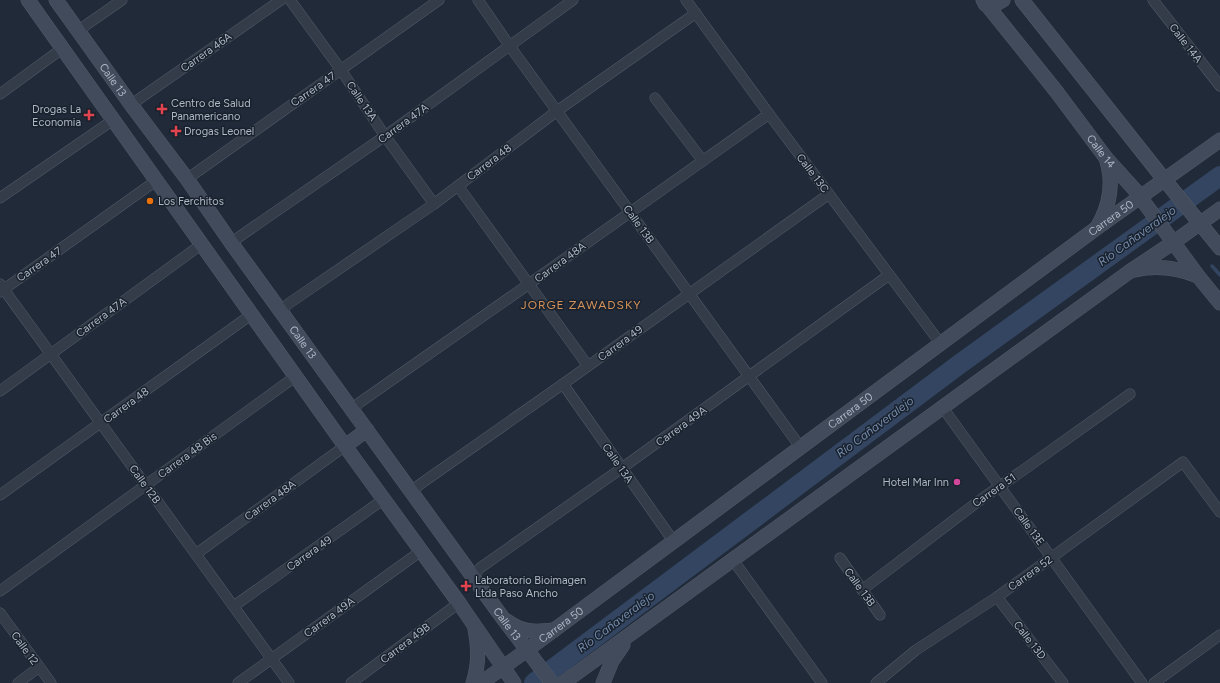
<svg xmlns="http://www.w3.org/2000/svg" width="1220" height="683" font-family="Figtree,sans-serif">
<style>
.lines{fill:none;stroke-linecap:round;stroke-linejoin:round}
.stream{stroke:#334560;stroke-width:3.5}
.river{stroke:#334560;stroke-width:20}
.street-casing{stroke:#515a67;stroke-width:11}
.secondary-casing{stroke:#515a67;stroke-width:15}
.street{stroke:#343c49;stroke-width:10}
.secondary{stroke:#424b5c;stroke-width:14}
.health-dot{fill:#e0444e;stroke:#19212d;stroke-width:1.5}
.food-dot{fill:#e8710a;stroke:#19212d;stroke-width:1.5}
.hotel-dot{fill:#d1479c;stroke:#19212d;stroke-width:1.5}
.labels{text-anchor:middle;stroke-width:3;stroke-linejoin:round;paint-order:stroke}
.street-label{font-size:11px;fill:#aeb7c5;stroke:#19212d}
.poi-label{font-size:11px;fill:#aeb7c5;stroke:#19212d;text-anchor:start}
.water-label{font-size:12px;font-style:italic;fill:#758dae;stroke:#19212d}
.neighbourhood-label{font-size:12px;letter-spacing:1px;fill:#d5925a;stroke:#19212d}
</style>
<rect width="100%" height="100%" fill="#202a39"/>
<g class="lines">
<!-- stream -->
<polyline class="stream" points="1212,266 1220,275"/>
<!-- river -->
<polyline class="river" points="534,683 957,366 1220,176"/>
<defs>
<g id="street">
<polyline points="290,0 341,70 385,136 434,204"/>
<polyline points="478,0 509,45 801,448"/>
<polyline points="686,0 769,114 941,344"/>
<polyline points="1153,0 1220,86"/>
<polyline points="79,33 86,25 122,0"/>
<polyline points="0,94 63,48"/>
<polyline points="655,98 703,161"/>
<polyline points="132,106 139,99 281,0"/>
<polyline points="187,179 439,0"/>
<polyline points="458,186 588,366"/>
<polyline points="0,198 113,120"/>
<polyline points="232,244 239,237 385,136 573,0"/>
<polyline points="0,284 289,683"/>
<polyline points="0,292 157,180"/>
<polyline points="281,312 288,304 434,204 557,111 696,13"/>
<polyline points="563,384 674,542"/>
<polyline points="0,391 202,244"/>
<polyline points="943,408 1142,683"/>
<polyline points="353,411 359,403 529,284 769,114"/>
<polyline points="412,492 419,485 563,384 829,194"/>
<polyline points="0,495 252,314"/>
<polyline points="196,554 345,446"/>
<polyline points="840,558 880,615"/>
<polyline points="733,560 822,683"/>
<polyline points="473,576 480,568 622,468 889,275"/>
<polyline points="862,590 984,497 1022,471 1130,394"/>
<polyline points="0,591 296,376"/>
<polyline points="997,597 1063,683"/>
<polyline points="234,606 384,499"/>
<polyline points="0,613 51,683"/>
<polyline points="18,683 39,667"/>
<polyline points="238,683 421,551"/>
<polyline points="351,683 459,603"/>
<polyline points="876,683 916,650 997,597 1183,462 1220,512"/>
<polyline points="1154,683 1220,635"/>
</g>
<g id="secondary">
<polyline points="28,0 345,446 459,603 514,683"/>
<path id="s1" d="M56,0L132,106L187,179L232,244L502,617L552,683"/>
<path id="s2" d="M983,0L1056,91L1106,158L1135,190L1198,276L1220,303"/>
<polyline points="1022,0 1159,173 1220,248"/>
<polyline points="985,4 996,4 1003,0"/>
<path d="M1098,226C1110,205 1114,182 1106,158"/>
<path d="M1135,270C1157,265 1178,268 1198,276"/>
<polyline points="345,446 367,430"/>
<path d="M507,621C523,633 536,632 554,630"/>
<path d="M473,683C479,665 479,648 475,629"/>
<path id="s3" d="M481,683L527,650L1098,227L1220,140"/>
<polyline points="563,683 1129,272 1174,242 1220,209"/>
<polyline points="603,683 612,661 623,645"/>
</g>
</defs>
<!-- street casing -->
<use href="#street" class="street-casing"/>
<!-- secondary casing -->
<use href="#secondary" class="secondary-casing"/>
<!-- street -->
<use href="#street" class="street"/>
<!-- secondary -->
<use href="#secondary" class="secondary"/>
</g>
<!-- markers -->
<g class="health-dot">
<path d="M160 103h4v4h4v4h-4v4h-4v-4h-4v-4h4z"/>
<path d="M87 109h4v4h4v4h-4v4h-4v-4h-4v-4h4z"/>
<path d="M174 125h4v4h4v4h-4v4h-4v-4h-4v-4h4z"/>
<path d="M464 580h4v4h4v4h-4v4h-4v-4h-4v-4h4z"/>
</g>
<circle class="food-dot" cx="150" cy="201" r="4"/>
<circle class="hotel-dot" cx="957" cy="482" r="4"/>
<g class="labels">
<!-- street labels -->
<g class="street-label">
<text transform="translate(1186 43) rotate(52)" y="4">Calle 14A</text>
<text transform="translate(206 52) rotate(-35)" y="4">Carrera 46A</text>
<text dy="4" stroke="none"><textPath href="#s1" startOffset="98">Calle 13</textPath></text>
<text transform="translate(313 89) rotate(-35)" y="4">Carrera 47</text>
<text transform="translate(362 101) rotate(56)" y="4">Calle 13A</text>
<text transform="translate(403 123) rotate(-36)" y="4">Carrera 47A</text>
<text dy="4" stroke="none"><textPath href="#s2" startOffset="192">Calle 14</textPath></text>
<text transform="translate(489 162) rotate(-37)" y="4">Carrera 48</text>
<text transform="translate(813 173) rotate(53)" y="4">Calle 13C</text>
<text dy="4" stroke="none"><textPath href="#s3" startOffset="783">Carrera 50</textPath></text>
<text transform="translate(639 224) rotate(54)" y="4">Calle 13B</text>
<text transform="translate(560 262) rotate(-36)" y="4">Carrera 48A</text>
<text transform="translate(39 264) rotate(-35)" y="4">Carrera 47</text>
<text transform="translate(101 317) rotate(-36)" y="4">Carrera 47A</text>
<text dy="4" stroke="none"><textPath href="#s1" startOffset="422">Calle 13</textPath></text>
<text transform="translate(620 343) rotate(-36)" y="4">Carrera 49</text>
<text transform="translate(126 405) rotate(-36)" y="4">Carrera 48</text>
<text dy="4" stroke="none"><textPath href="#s3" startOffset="459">Carrera 50</textPath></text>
<text transform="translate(681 426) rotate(-36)" y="4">Carrera 49A</text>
<text transform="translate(187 455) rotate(-36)" y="4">Carrera 48 Bis</text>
<text transform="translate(618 463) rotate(55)" y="4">Calle 13A</text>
<text transform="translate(145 484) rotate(54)" y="4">Calle 12B</text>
<text transform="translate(994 490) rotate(-35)" y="4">Carrera 51</text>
<text transform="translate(270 500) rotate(-36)" y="4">Carrera 48A</text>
<text transform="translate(1029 526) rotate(54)" y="4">Calle 13E</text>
<text transform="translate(309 553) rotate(-35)" y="4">Carrera 49</text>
<text transform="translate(1030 573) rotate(-36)" y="4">Carrera 52</text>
<text transform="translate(860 587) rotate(54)" y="4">Calle 13B</text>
<text transform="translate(329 617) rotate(-36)" y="4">Carrera 49A</text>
<text dy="4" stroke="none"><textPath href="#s1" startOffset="770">Calle 13</textPath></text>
<text dy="4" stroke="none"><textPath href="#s3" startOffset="99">Carrera 50</textPath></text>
<text transform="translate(1030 640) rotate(52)" y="4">Calle 13D</text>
<text transform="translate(405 643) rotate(-37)" y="4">Carrera 49B</text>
<text transform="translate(25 648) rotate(54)" y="4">Calle 12</text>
</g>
<!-- poi labels -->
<g class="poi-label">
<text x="171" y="107">Centro de Salud<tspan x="171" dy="13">Panamericano</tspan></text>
<text x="81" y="113" text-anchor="end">Drogas La<tspan x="81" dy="13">Economia</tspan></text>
<text x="184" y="135">Drogas Leonel</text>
<text x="158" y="205">Los Ferchitos</text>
<text x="949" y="486" text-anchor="end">Hotel Mar Inn</text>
<text x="475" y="584">Laboratorio Bioimagen<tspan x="475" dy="13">Ltda Paso Ancho</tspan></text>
</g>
<!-- water labels -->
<g class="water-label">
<text transform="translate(1137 236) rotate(-36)" y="4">Río Cañaveralejo</text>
<text transform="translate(875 427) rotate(-37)" y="4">Río Cañaveralejo</text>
<text transform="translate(616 622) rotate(-37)" y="4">Río Cañaveralejo</text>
</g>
<!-- neighbourhood labels -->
<g class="neighbourhood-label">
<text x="581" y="309">JORGE ZAWADSKY</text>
</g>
</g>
</svg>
